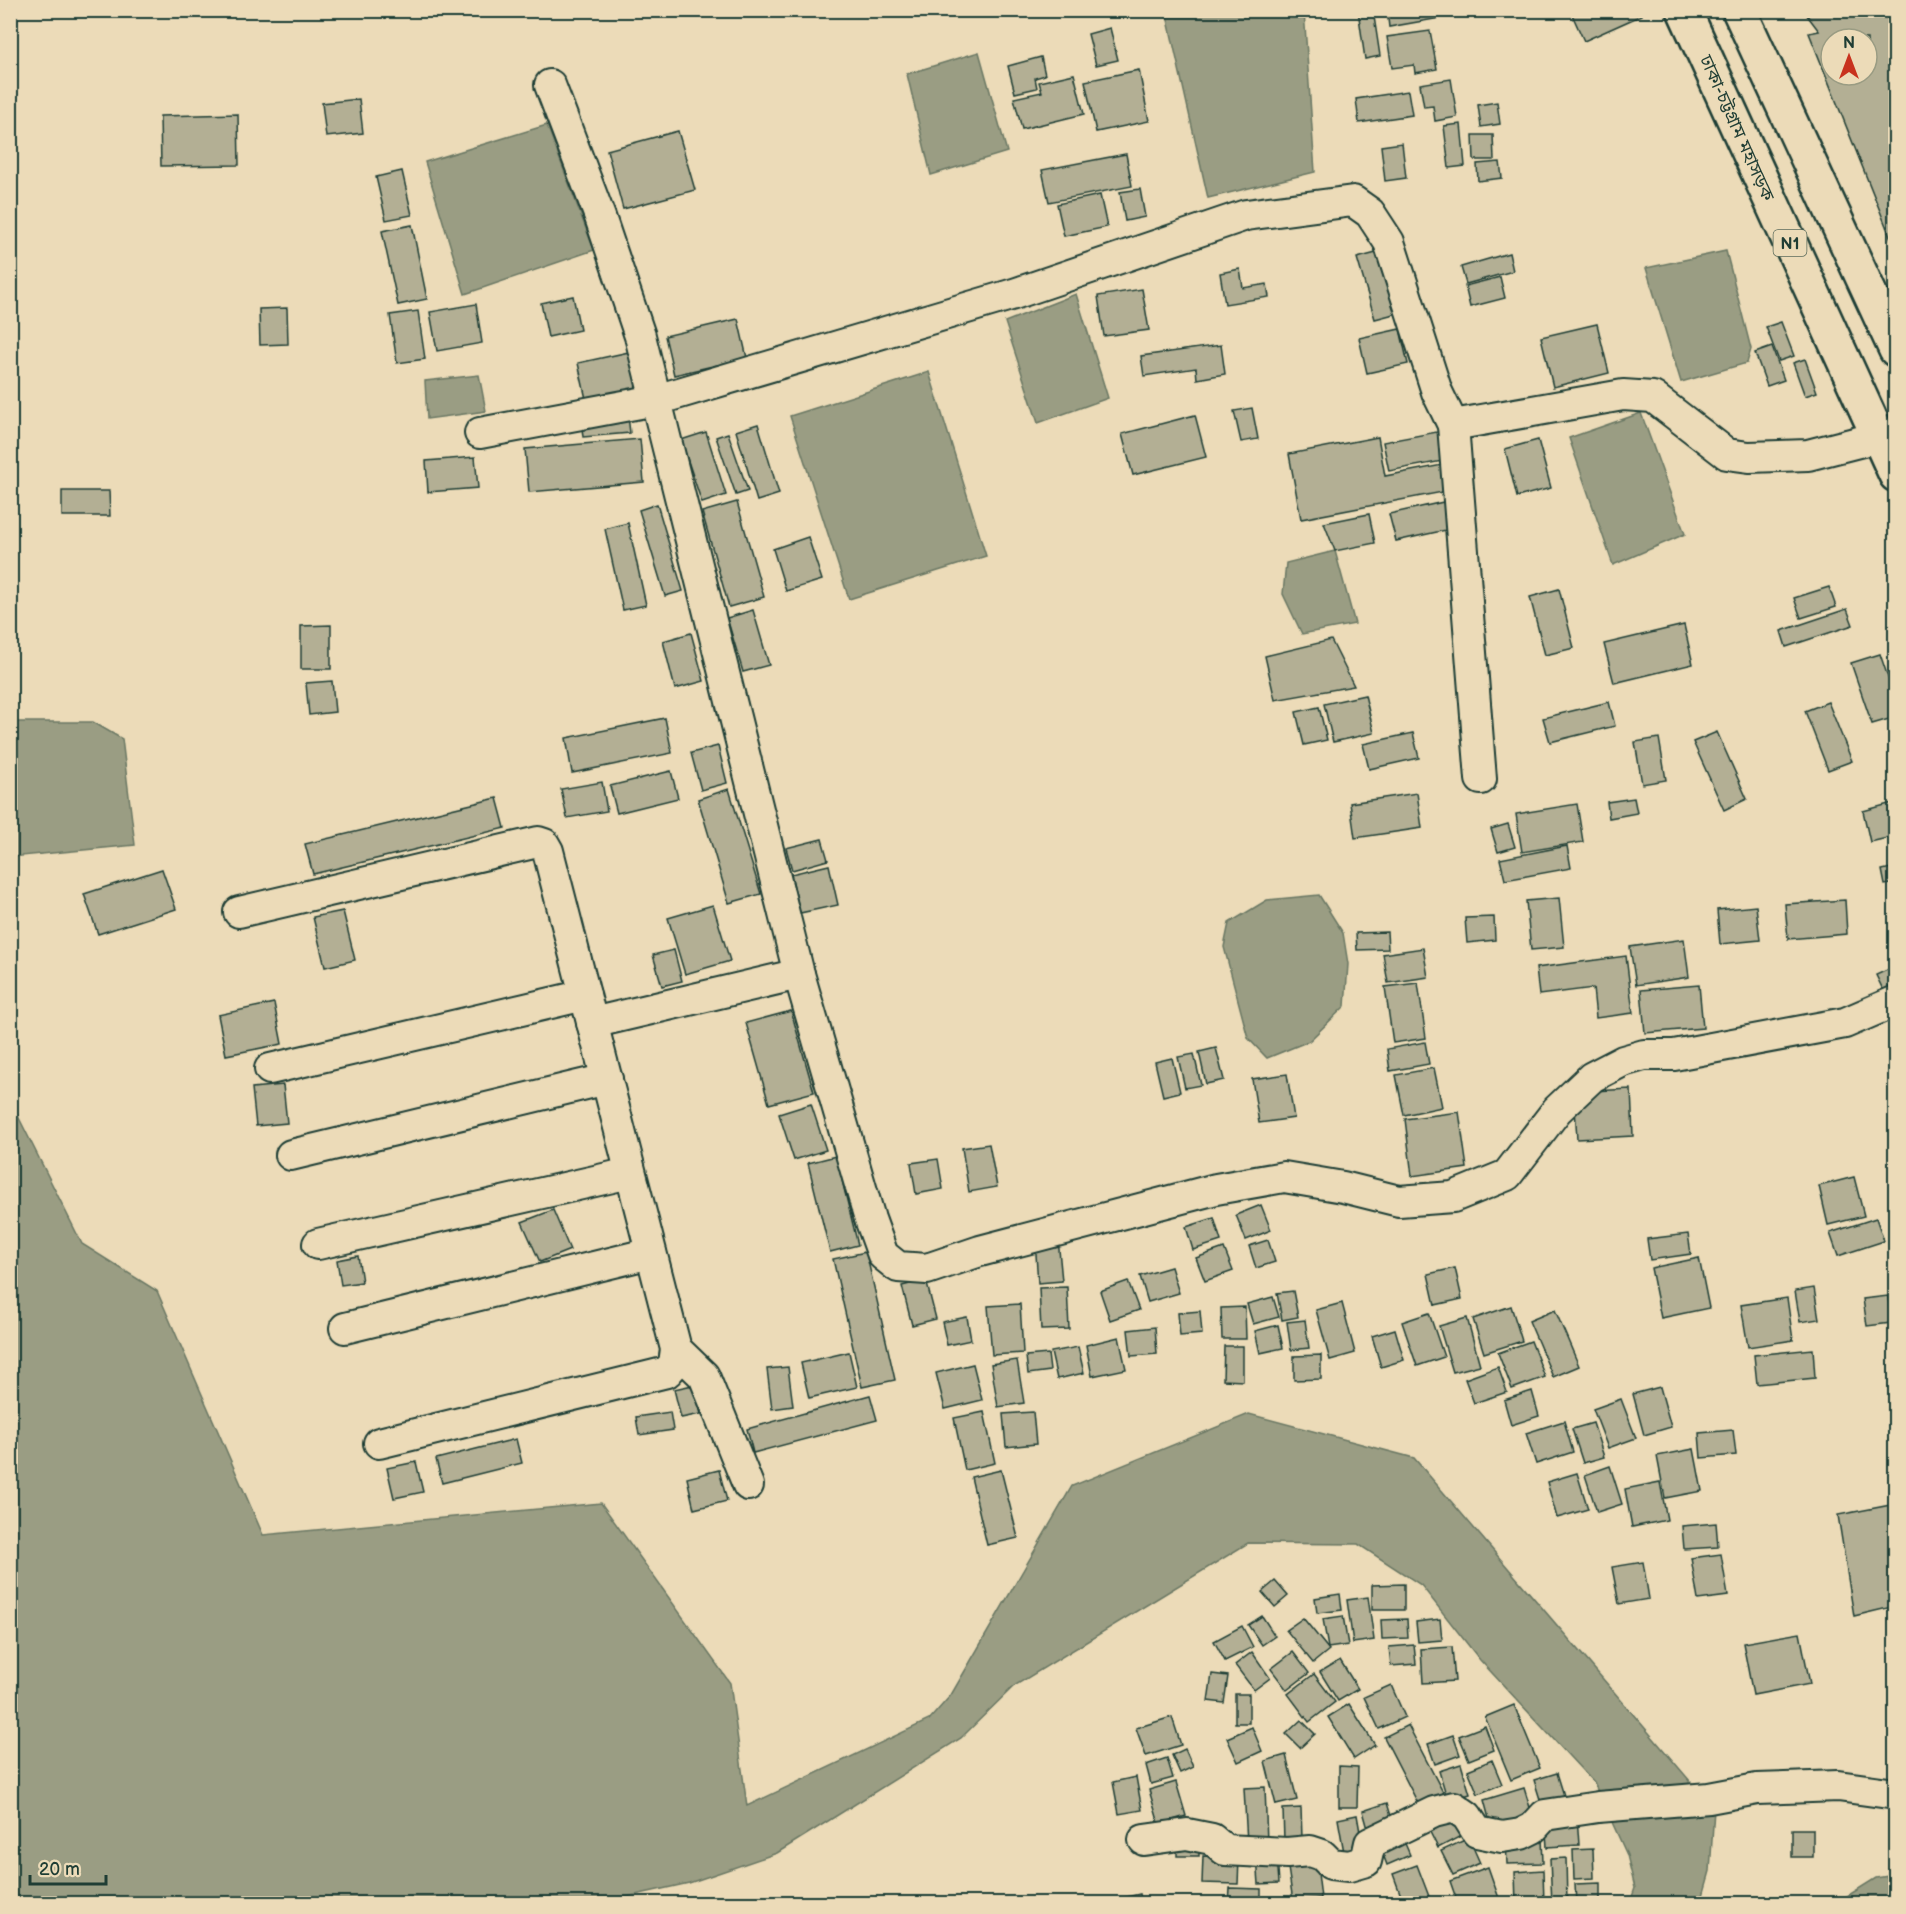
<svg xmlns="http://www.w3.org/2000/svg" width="1906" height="1914" font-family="'Balsamiq Sans','Noto Sans Bengali',sans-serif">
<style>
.water{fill:#9a9d83;stroke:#697763;stroke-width:1.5}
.building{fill:#b3af94;stroke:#1f3d34;stroke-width:1.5;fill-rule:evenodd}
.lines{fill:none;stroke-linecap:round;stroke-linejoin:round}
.minor-casing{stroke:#1f3d34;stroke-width:34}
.highway-casing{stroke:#1f3d34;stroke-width:38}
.minor{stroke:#ecdbb8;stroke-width:30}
.highway{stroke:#ecdbb8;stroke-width:33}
.labels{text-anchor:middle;stroke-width:4.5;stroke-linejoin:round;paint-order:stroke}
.shield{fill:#ecdbb8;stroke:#5c6c5c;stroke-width:1.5}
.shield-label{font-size:16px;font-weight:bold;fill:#1f3d34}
.street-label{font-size:18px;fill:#1f3d34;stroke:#ecdbb8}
</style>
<rect width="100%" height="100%" fill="#ecdbb8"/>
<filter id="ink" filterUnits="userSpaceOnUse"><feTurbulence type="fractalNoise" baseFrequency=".0167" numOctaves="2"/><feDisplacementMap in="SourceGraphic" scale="12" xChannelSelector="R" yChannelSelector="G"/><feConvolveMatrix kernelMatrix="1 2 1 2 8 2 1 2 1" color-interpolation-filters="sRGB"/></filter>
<g filter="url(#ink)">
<!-- water -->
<g class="water">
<polygon points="1166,11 1304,11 1315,172 1208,198"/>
<polygon points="979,52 1007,152 931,175 907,74"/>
<polygon points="547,125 594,250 465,294 425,162"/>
<polygon points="1726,251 1751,349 1747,363 1681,382 1646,268"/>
<polygon points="1076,294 1108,398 1038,423 1005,322"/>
<polygon points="929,372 986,556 849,599 790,416"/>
<polygon points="479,375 486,411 427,419 425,381"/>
<polygon points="1641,413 1685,534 1613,565 1569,438"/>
<polygon points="1335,551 1355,624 1302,634 1283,594 1286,563"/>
<polygon points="11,722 93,722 122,739 135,845 11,857"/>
<polygon points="1319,895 1343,933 1348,964 1345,1006 1309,1041 1267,1058 1248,1038 1224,947 1229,923 1267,900"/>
<polygon points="10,1100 82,1244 157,1291 263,1535 601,1503 730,1683 747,1806 929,1720 951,1695 1072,1486 1249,1414 1414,1458 1714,1809 1710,1871 1701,1903 1630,1903 1635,1888 1627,1855 1594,1783 1480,1660 1421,1585 1358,1544 1248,1543 1014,1686 961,1738 777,1853 689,1883 595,1904 11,1903"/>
<polygon points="1895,1875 1895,1903 1836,1903 1876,1878"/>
</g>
<!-- building -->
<g class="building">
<polygon points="1358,10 1373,10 1380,56 1365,59"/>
<polygon points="1387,10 1462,10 1463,14 1389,27"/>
<polygon points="1570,10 1640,10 1642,15 1584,41"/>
<path d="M1803,10H1896V251L1809,33L1819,31ZM1831,39H1867V75H1831Z"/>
<polygon points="1110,28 1118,60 1096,65 1088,34"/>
<polygon points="1430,31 1437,69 1415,73 1414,65 1392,68 1387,37"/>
<polygon points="1041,57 1045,75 1035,78 1037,88 1015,93 1008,66"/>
<polygon points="1139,70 1149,121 1096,132 1085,81"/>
<polygon points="1074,74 1084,114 1022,129 1014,98 1042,92 1039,82"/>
<polygon points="1451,79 1457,117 1435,121 1433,106 1424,107 1420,84"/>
<polygon points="1408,91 1412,115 1359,123 1356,99"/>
<polygon points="359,99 363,133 326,137 322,103"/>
<polygon points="1497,102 1500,124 1481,127 1478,105"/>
<polygon points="238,114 239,165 161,166 160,116"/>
<polygon points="1461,124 1465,166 1449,168 1444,126"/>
<polygon points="678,131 695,190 623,209 607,150"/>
<polygon points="1473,135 1493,135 1494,160 1474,160"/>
<polygon points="1402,143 1406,178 1385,181 1381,146"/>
<polygon points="1126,154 1132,186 1049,202 1042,170"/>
<polygon points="1500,162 1502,178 1478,181 1477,164"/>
<polygon points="402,171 412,215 386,220 376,177"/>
<polygon points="1140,189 1145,217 1125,221 1120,192"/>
<polygon points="1100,195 1107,227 1064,236 1057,204"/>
<polygon points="412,225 427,299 398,305 382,231"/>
<polygon points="1380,252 1398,313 1375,319 1357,258"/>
<polygon points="1509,253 1513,271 1466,284 1461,267"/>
<polygon points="1240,269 1243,288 1267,284 1269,297 1225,304 1220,273"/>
<polygon points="1500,277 1505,298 1470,307 1465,286"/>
<polygon points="1142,289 1149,330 1104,336 1098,296"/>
<polygon points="573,296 580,330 548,337 541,303"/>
<polygon points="476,304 482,343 437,351 430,312"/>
<polygon points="287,308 288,344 260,345 259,309"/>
<polygon points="418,311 425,359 397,363 390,315"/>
<polygon points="738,319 747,358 674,375 665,336"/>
<polygon points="1781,322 1794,356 1779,361 1766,327"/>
<polygon points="1597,324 1609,373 1553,387 1541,337"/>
<polygon points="1400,329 1408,364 1367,373 1359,338"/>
<polygon points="1221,345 1225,374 1197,379 1196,368 1144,376 1141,356"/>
<polygon points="1772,347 1784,380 1767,386 1755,353"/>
<polygon points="629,352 637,388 586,399 578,363"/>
<polygon points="1805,359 1817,392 1805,396 1793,363"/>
<polygon points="1252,408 1258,439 1241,442 1234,411"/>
<polygon points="1195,415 1206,457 1133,475 1122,434"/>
<polygon points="628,416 630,433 583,437 581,420"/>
<polygon points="758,424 779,494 757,501 736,431"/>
<polygon points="1442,431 1448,460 1389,471 1383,442"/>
<polygon points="706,432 726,495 702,503 681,440"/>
<polygon points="728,433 748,491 736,495 716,437"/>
<polygon points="1378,437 1385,476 1442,465 1448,491 1301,519 1289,454"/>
<polygon points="640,439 644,482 529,492 525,449"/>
<polygon points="1538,440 1551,488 1517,497 1505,449"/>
<polygon points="475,457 478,488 428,492 426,461"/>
<polygon points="62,491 109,491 110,516 62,516"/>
<polygon points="1448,501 1455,528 1396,541 1389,514"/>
<polygon points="737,502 764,597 729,607 702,512"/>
<polygon points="657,504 683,591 665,596 639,510"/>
<polygon points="1369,514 1375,543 1335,551 1324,523"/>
<polygon points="628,523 646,605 623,610 605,529"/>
<polygon points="808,537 822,580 786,591 773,549"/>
<polygon points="1829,587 1836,607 1801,618 1794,598"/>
<polygon points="1559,589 1574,648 1545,655 1530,597"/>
<polygon points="1847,609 1853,625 1786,647 1781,631"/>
<polygon points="753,610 769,665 743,672 727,618"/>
<polygon points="331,625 331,669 301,669 301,626"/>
<polygon points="1684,625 1693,664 1614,683 1604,644"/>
<polygon points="691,633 704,681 675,689 663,641"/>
<polygon points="1331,640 1354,686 1275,700 1265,656"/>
<polygon points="1880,654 1896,701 1896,717 1872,724 1851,663"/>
<polygon points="332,681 335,712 309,715 306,683"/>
<polygon points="1365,695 1374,733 1333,742 1324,704"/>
<polygon points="1609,702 1615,726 1550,742 1543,718"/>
<polygon points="1828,702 1852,761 1828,770 1805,711"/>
<polygon points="1319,707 1327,740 1304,745 1296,712"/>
<polygon points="665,718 672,753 572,773 566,738"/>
<polygon points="1717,732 1747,799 1724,810 1693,742"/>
<polygon points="1413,733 1419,758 1369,769 1363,744"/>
<polygon points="1659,738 1666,780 1642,784 1635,742"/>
<polygon points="718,746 727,783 701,790 691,753"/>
<polygon points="671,771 678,798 617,813 610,786"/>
<polygon points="602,782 607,811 567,818 561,789"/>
<polygon points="729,789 761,894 729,903 698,799"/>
<polygon points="1417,793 1422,828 1355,838 1350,803"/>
<polygon points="497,798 505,828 313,874 305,844"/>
<polygon points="1634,798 1637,813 1609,818 1607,802"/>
<polygon points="1896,802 1896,836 1870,842 1863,811"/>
<polygon points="1577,804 1583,842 1522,852 1516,814"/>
<polygon points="1508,824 1515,847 1498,852 1491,829"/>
<polygon points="822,839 828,860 792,870 786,848"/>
<polygon points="1567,846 1571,868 1505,880 1500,859"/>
<polygon points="829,865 838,905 800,913 791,874"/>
<polygon points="1896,867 1896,883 1885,885 1882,870"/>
<polygon points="162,869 176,909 98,934 84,894"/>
<polygon points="1559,898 1564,947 1531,950 1526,901"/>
<polygon points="1845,900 1847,934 1788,939 1785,904"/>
<polygon points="713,905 730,961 685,974 668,918"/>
<polygon points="1756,906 1760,940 1720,944 1717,910"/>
<polygon points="343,911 355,960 325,967 313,917"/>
<polygon points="1494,917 1495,940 1467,943 1465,918"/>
<polygon points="1387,932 1388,949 1357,950 1356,933"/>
<polygon points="1684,939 1689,977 1636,985 1630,947"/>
<polygon points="1423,948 1428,977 1388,983 1383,954"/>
<polygon points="674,950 682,981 662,986 653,955"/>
<polygon points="1626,956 1633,1013 1596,1018 1593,988 1539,995 1536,968"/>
<polygon points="1896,966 1896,994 1887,998 1876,975"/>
<polygon points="1418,983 1426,1038 1393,1043 1385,987"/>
<polygon points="1699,985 1703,1028 1645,1033 1641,990"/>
<polygon points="274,1003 282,1044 226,1055 218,1015"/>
<polygon points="791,1011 814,1092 769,1104 746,1023"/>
<polygon points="1425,1042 1429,1064 1390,1071 1387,1049"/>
<polygon points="1216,1048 1224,1080 1206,1084 1199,1052"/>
<polygon points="1194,1054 1201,1085 1185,1088 1178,1057"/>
<polygon points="1172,1058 1180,1092 1163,1096 1155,1062"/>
<polygon points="1434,1068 1442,1107 1404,1115 1396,1075"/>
<polygon points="1287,1074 1294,1118 1259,1123 1252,1079"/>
<polygon points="283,1085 287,1123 256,1126 252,1088"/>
<polygon points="1631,1089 1633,1136 1577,1139 1574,1092"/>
<polygon points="811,1104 826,1150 794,1160 779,1114"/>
<polygon points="1459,1112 1467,1168 1412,1176 1405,1119"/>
<polygon points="989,1144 997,1187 969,1192 962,1148"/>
<polygon points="836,1156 858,1245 830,1252 808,1163"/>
<polygon points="938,1159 943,1189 916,1194 911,1163"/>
<polygon points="1854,1177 1864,1216 1828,1225 1819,1186"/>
<polygon points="1261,1205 1271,1230 1246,1240 1236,1215"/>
<polygon points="553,1210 570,1250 540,1262 522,1222"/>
<polygon points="1214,1218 1221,1241 1193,1250 1186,1227"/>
<polygon points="1876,1218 1884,1241 1838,1256 1830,1233"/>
<polygon points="1688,1234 1691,1254 1650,1260 1647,1239"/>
<polygon points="1058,1239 1062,1281 1038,1283 1035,1240"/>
<polygon points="1268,1240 1275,1262 1256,1268 1249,1246"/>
<polygon points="1224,1248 1233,1271 1205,1281 1196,1258"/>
<polygon points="866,1252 895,1380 862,1387 833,1259"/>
<polygon points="358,1256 362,1282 341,1285 337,1260"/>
<polygon points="1699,1258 1709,1308 1661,1318 1651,1268"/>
<polygon points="1171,1267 1179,1293 1148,1302 1140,1276"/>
<polygon points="1455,1268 1462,1299 1435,1305 1428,1274"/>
<polygon points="926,1280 936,1319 912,1325 902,1286"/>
<polygon points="1128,1281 1139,1310 1110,1320 1100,1291"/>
<polygon points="1067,1287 1069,1329 1041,1330 1039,1288"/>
<polygon points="1814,1288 1819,1319 1800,1322 1795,1291"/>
<polygon points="1293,1291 1298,1317 1282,1320 1277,1293"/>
<polygon points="1888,1296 1891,1323 1867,1326 1863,1299"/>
<polygon points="1273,1297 1279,1317 1253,1324 1247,1304"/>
<polygon points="1787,1298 1793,1340 1748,1347 1741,1305"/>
<polygon points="1342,1303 1355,1353 1330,1360 1316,1310"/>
<polygon points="1020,1304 1023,1353 992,1355 988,1306"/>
<polygon points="1511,1306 1522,1341 1484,1353 1473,1319"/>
<polygon points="1245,1307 1246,1339 1222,1339 1221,1308"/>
<polygon points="1555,1310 1579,1366 1553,1377 1529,1321"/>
<polygon points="1200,1311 1202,1334 1180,1336 1178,1313"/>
<polygon points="1429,1313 1444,1357 1417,1366 1402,1322"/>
<polygon points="967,1317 971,1340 947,1345 942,1322"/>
<polygon points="1467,1318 1480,1365 1453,1372 1439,1326"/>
<polygon points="1305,1320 1309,1348 1291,1350 1287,1322"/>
<polygon points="1278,1325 1283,1348 1260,1353 1255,1331"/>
<polygon points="1155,1327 1157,1354 1131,1356 1128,1330"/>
<polygon points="1395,1329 1404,1360 1381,1367 1372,1336"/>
<polygon points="1119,1337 1126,1369 1092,1376 1086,1345"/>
<polygon points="1531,1341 1545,1377 1512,1389 1498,1353"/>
<polygon points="1224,1346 1243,1346 1243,1381 1223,1380"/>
<polygon points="1078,1347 1084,1373 1057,1379 1051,1352"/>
<polygon points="1813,1349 1815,1378 1757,1384 1754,1355"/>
<polygon points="849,1352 857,1387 809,1398 801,1363"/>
<polygon points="1048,1354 1050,1371 1028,1374 1026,1356"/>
<polygon points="1321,1355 1321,1379 1294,1380 1294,1356"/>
<polygon points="1017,1360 1024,1403 998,1407 991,1364"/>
<polygon points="973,1364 982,1400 945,1409 936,1373"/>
<polygon points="788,1367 793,1406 772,1409 767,1369"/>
<polygon points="1498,1367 1507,1392 1474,1403 1465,1379"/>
<polygon points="693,1385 701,1414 681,1418 674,1389"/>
<polygon points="1660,1387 1671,1427 1644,1435 1633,1394"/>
<polygon points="1532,1391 1539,1416 1511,1425 1504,1400"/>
<polygon points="870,1395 877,1420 753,1453 747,1429"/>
<polygon points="1621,1399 1636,1438 1608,1448 1593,1409"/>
<polygon points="670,1412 673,1430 639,1435 636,1417"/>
<polygon points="984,1412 995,1463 965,1470 954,1418"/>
<polygon points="1033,1412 1036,1444 1006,1447 1003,1414"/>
<polygon points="1564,1421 1573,1452 1536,1464 1526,1433"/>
<polygon points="1593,1423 1604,1457 1583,1463 1572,1429"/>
<polygon points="1733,1430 1736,1455 1701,1458 1699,1433"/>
<polygon points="516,1439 522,1463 442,1483 436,1459"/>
<polygon points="1694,1449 1702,1491 1665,1498 1657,1456"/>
<polygon points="416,1462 423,1492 394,1498 387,1468"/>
<polygon points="1610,1466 1622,1504 1597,1512 1585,1475"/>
<polygon points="719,1470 727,1501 694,1509 687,1478"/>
<polygon points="1001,1470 1018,1538 987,1545 971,1477"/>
<polygon points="1577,1473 1588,1509 1557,1518 1547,1482"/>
<polygon points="1660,1482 1667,1520 1632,1527 1625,1489"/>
<polygon points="1896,1504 1896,1606 1854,1616 1838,1515"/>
<polygon points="1716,1523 1718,1547 1684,1549 1682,1526"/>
<polygon points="1721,1554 1728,1596 1698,1600 1691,1558"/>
<polygon points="1643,1562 1649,1599 1619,1604 1612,1567"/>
<polygon points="1275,1581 1288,1596 1275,1607 1262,1592"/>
<polygon points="1404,1584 1404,1610 1372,1610 1372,1585"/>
<polygon points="1340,1594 1342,1610 1317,1613 1315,1598"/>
<polygon points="1368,1597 1374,1640 1353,1643 1347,1600"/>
<polygon points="1262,1616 1275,1636 1262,1645 1248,1625"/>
<polygon points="1343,1616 1348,1645 1328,1648 1323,1619"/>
<polygon points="1303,1618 1329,1650 1313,1663 1286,1630"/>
<polygon points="1407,1619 1408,1638 1382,1639 1381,1620"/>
<polygon points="1440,1619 1442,1640 1418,1642 1416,1622"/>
<polygon points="1242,1626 1253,1647 1225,1661 1214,1641"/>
<polygon points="1800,1633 1810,1684 1753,1695 1743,1643"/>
<polygon points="1414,1645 1416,1664 1391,1666 1389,1647"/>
<polygon points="1452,1647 1455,1681 1423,1683 1421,1649"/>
<polygon points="1252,1652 1270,1678 1254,1690 1235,1665"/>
<polygon points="1293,1652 1309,1673 1287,1690 1271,1669"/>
<polygon points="1340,1660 1358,1689 1338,1701 1320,1672"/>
<polygon points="1212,1674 1228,1676 1224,1703 1208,1701"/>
<polygon points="1314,1674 1335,1702 1309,1722 1288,1694"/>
<polygon points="1391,1685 1405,1717 1379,1729 1364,1697"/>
<rect x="1235" y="1694" width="14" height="29"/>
<polygon points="1349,1704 1375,1745 1354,1759 1328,1717"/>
<polygon points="1514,1705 1540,1768 1511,1780 1485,1717"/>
<polygon points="1172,1717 1181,1745 1146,1756 1136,1728"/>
<polygon points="1301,1720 1315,1734 1300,1748 1286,1734"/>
<polygon points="1408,1725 1446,1798 1422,1811 1384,1737"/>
<polygon points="1485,1726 1494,1750 1469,1760 1459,1736"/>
<polygon points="1252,1727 1262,1751 1238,1762 1227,1738"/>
<polygon points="1453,1735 1460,1755 1435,1764 1428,1744"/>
<polygon points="1185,1749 1193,1767 1180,1773 1172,1755"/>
<polygon points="1286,1755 1297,1800 1276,1805 1265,1761"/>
<polygon points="1167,1758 1173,1778 1151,1784 1146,1765"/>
<polygon points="1492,1760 1502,1784 1478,1794 1468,1770"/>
<polygon points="1461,1764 1470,1794 1448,1801 1439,1771"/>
<polygon points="1339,1766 1358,1767 1357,1807 1339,1807"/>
<polygon points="1557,1773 1566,1802 1543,1809 1534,1780"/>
<polygon points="1136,1777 1142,1810 1119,1814 1113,1782"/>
<polygon points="1176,1782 1186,1816 1159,1824 1149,1790"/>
<polygon points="1265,1787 1267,1843 1247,1843 1244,1788"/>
<polygon points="1524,1788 1532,1814 1491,1826 1484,1800"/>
<polygon points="1387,1803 1395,1829 1370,1836 1363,1811"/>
<polygon points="1301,1808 1302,1839 1284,1840 1283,1809"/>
<polygon points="1451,1811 1463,1835 1438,1848 1426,1824"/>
<polygon points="1357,1815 1364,1855 1345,1858 1338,1819"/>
<polygon points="1577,1816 1579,1845 1547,1847 1545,1817"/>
<rect x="1792" y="1829" width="21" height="28"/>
<polygon points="1400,1832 1410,1855 1387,1865 1378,1841"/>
<rect x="1177" y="1837" width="22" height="19"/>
<polygon points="1469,1838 1480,1863 1453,1875 1441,1851"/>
<polygon points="1542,1838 1543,1863 1507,1864 1506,1840"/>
<polygon points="1593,1849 1594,1878 1574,1879 1573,1850"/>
<polygon points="1203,1856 1239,1858 1238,1884 1202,1883"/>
<polygon points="1277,1856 1279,1883 1259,1884 1257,1857"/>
<polygon points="1316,1857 1321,1898 1293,1901 1287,1861"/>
<polygon points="1566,1858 1567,1904 1552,1904 1550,1859"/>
<polygon points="1417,1865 1430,1899 1418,1904 1404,1904 1393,1874"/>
<polygon points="1488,1867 1501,1904 1458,1904 1450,1881"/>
<polygon points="1543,1870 1544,1904 1516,1904 1515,1872"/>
<polygon points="1600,1883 1600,1904 1576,1904 1575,1884"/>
<polygon points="1230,1888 1261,1889 1261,1904 1229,1904"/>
<polygon points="1140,1894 1142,1904 1097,1904"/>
</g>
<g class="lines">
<defs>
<g id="minor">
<polyline points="550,85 600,217 640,336 799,974 870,1219 883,1255 898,1267 927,1269 980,1251 1216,1189 1284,1177 1343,1187 1399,1201 1453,1197 1507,1175 1557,1110 1592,1077 1623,1061 1644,1055 1674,1055 1845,1023 1896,1001"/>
<polyline points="1453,425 1481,779"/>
<polyline points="480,433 656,400 1014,294 1246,215 1353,201 1370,213 1389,242 1437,392 1453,425 1623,395 1653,397 1727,454 1749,457 1808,455 1878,437"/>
<polyline points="239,912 538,842 544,844 548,851 676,1349 674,1364 667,1372 379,1443"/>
<polyline points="592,1023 799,974"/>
<polyline points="270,1069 585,995"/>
<polyline points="291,1155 607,1079"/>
<polyline points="318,1244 630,1173"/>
<polyline points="345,1328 651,1253"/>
<polyline points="676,1349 704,1376 748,1485"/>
<polyline points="1144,1840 1187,1834 1212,1839 1225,1850 1287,1853 1310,1851 1322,1855 1331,1864 1349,1866 1366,1861 1370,1843 1434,1812 1454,1807 1467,1816 1477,1832 1502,1837 1521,1834 1533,1828 1545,1815 1598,1807 1709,1798 1757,1789 1838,1786 1896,1794"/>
</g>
<g id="highway">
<polyline points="1684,10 1896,475"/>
<polyline points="1739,10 1896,350"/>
</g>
</defs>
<!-- minor casing -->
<use href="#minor" class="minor-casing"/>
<!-- highway casing -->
<use href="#highway" class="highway-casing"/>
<!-- minor -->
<use href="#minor" class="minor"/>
<!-- highway -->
<use href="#highway" class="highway"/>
</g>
</g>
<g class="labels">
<!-- shield labels -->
<rect class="shield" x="1773.5" y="230" width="33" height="26" rx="4.5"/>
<g class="shield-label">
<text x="1790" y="249">N1</text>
</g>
<!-- street labels -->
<g class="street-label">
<text transform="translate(1737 128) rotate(66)" y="6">ঢাকা-চট্টগ্রাম মহাসড়ক</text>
</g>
</g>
<!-- margin -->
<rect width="1906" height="1914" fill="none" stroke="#ecdbb8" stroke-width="36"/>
<rect x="18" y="18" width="1870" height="1878" fill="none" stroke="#1f3d34" stroke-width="2" filter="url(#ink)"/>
<!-- north arrow -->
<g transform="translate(1849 57)"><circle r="28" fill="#ecdbb8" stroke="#9a9c83" stroke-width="1.5"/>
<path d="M0-4.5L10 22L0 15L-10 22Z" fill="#c8321e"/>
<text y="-9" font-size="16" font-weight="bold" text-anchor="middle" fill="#1f3d34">N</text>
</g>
<!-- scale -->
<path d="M30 1875v9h76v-9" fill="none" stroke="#1f3d34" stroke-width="3"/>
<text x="39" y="1875" font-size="18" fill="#1f3d34" stroke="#ecdbb8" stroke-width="4.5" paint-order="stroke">20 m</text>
</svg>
